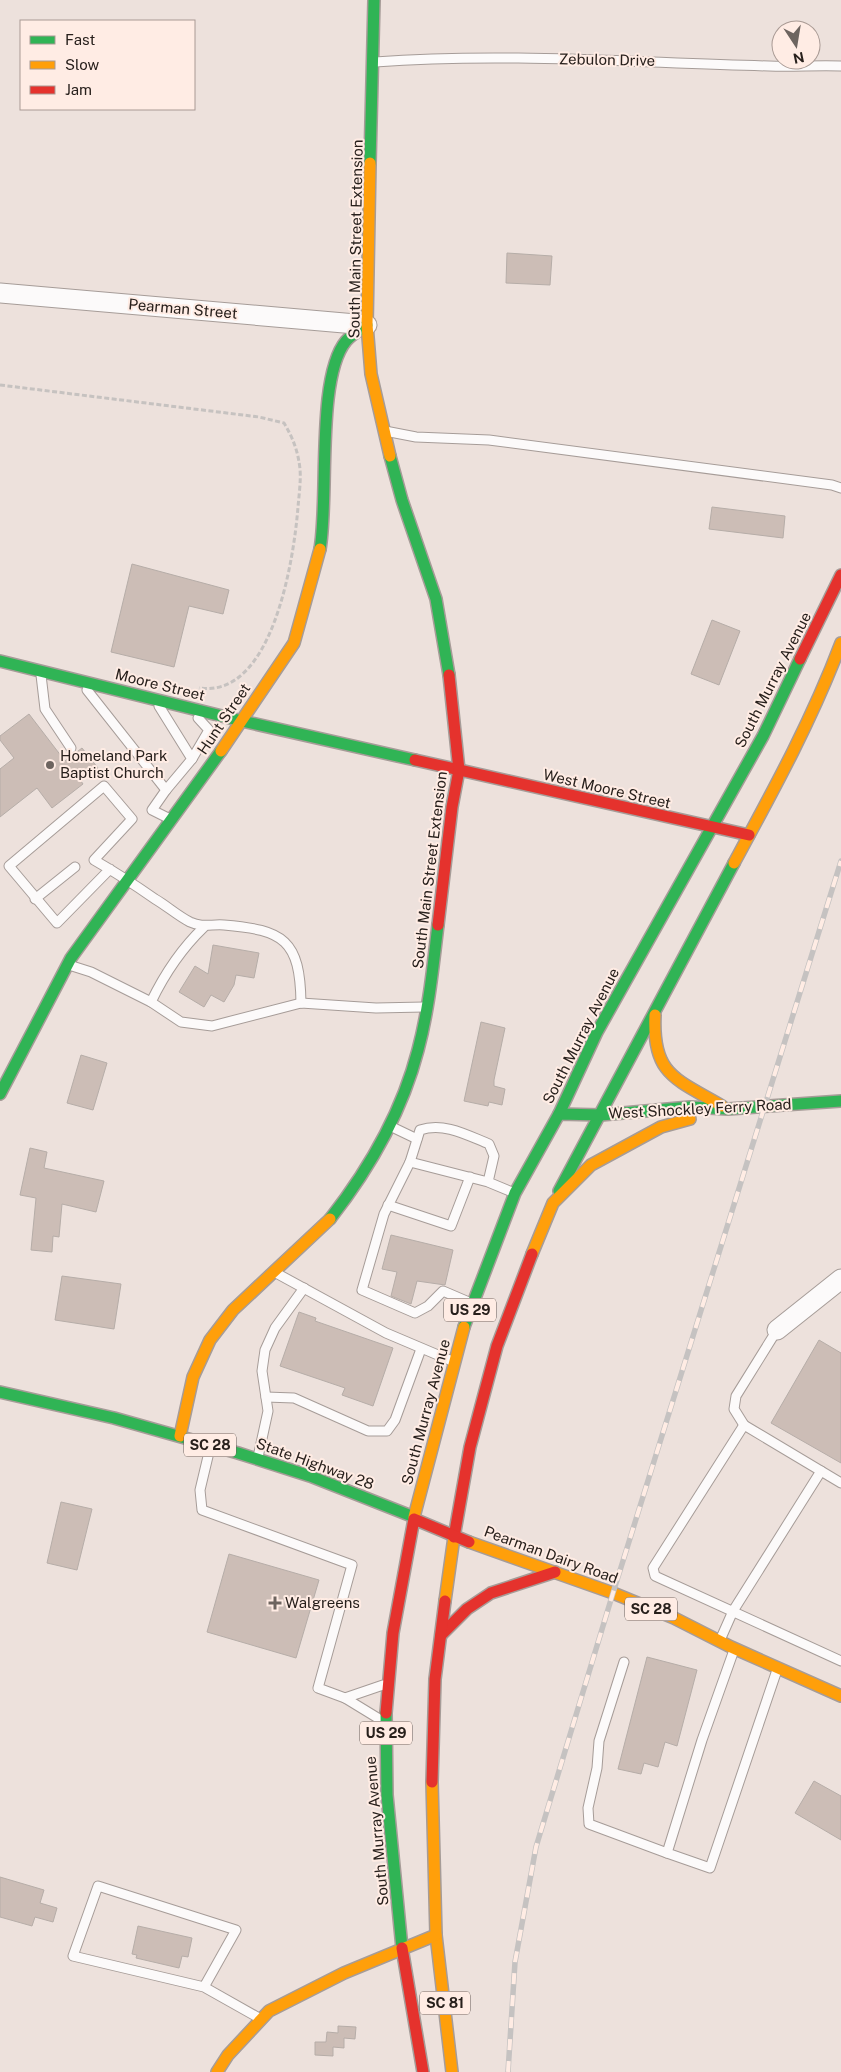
<svg xmlns="http://www.w3.org/2000/svg" width="841" height="2072" font-family="'Public Sans',sans-serif">
<style>
.building{fill:#ccbdb6;stroke:#b6ada8}
.lines{fill:none;stroke-linecap:round;stroke-linejoin:round}
.lane-casing{stroke:#a69c98;stroke-width:11}
.street-casing{stroke:#a69c98;stroke-width:21}
.fast-casing{stroke:#a69c98;stroke-width:14}
.slow-casing{stroke:#a69c98;stroke-width:14}
.jam-casing{stroke:#a69c98;stroke-width:14}
.path{stroke:#c6c2c0;stroke-width:3;stroke-dasharray:5 2.5;stroke-linecap:butt}
.lane{stroke:#fcfafa;stroke-width:9}
.street{stroke:#fcfafa;stroke-width:19}
.fast{stroke:#30b455;stroke-width:11}
.slow{stroke:#ff9f0a;stroke-width:11}
.jam{stroke:#e5322d;stroke-width:11}
.rail-casing{stroke:#c5c2c1;stroke-width:5.5}
.rail{stroke:#ffece4;stroke-width:4;stroke-dasharray:11;stroke-linecap:butt}
.poi-dot{fill:#6d645f;stroke:#ffece4;stroke-width:2}
.labels{text-anchor:middle;stroke-width:4;stroke-linejoin:round;paint-order:stroke}
.shield{fill:#ffece4;stroke:#685d58;stroke-width:1}
.shield-label{font-size:14px;font-weight:bold;fill:#28201c}
.street-label{font-size:15px;fill:#28201c;stroke:#ffece4}
.poi-label{font-size:15px;fill:#28201c;stroke:#ffece4;text-anchor:start}
</style>
<rect width="100%" height="100%" fill="#ede1dc"/>
<!-- building -->
<g class="building">
<polygon points="507,253 552,256 550,285 506,283"/>
<polygon points="712,507 785,516 783,538 709,529"/>
<polygon points="132,564 229,590 223,614 189,606 174,667 111,652"/>
<polygon points="712,620 740,631 719,685 691,674"/>
<polygon points="29,714 65,761 82,748 98,768 81,781 83,784 52,808 37,788 0,817 0,769 14,758 0,740 0,736"/>
<polygon points="213,945 259,953 254,978 236,975 234,985 224,1002 211,995 204,1007 179,992 195,966 208,974"/>
<polygon points="481,1022 505,1028 494,1080 494,1086 505,1089 502,1105 489,1102 488,1106 464,1101"/>
<polygon points="81,1055 107,1063 93,1110 67,1103"/>
<polygon points="30,1148 47,1152 44,1168 104,1181 96,1212 62,1204 59,1237 53,1236 52,1252 31,1250 36,1198 20,1195"/>
<polygon points="391,1235 453,1250 445,1285 417,1281 411,1304 391,1296 397,1272 382,1269"/>
<polygon points="62,1276 121,1284 114,1329 55,1320"/>
<polygon points="299,1312 316,1318 315,1321 393,1348 373,1406 342,1395 345,1388 280,1366"/>
<polygon points="819,1340 841,1353 841,1463 771,1423"/>
<polygon points="61,1502 92,1509 77,1570 47,1563"/>
<polygon points="229,1554 319,1580 296,1658 207,1632"/>
<polygon points="647,1657 697,1670 677,1746 665,1742 658,1767 644,1763 641,1774 618,1769"/>
<polygon points="814,1781 841,1796 841,1840 795,1813"/>
<polygon points="0,1877 44,1890 40,1903 57,1908 53,1922 35,1917 32,1926 0,1917"/>
<polygon points="138,1926 192,1938 188,1957 182,1956 179,1968 136,1958 137,1955 132,1954"/>
<polygon points="338,2026 356,2027 355,2039 344,2038 344,2048 333,2047 333,2056 315,2055 315,2042 326,2042 327,2032 338,2033"/>
</g>
<g class="lines">
<defs>
<g id="lane">
<path d="M375,62C507,52 638,63 769,66C793,67 817,65 841,66"/>
<polyline points="385,431 416,437 489,440 832,485 841,488"/>
<polyline points="41,675 45,709 71,748"/>
<polyline points="87,690 166,790 152,810 170,819"/>
<polyline points="159,706 192,759 166,790"/>
<polyline points="192,759 209,730 198,718"/>
<path d="M110,869L57,923L9,866L104,786L132,819L94,860C115,872 135,885 155,899C167,906 178,916 190,922C203,928 211,924 224,925C284,930 300,940 301,1003"/>
<polyline points="35,899 75,867"/>
<polyline points="69,965 91,972 151,1002 181,1022 212,1026 301,1003 376,1008 424,1007"/>
<path d="M151,1002C165,973 181,949 204,927"/>
<polyline points="392,1127 417,1139"/>
<polyline points="410,1162 384,1214 362,1290 415,1313 428,1306 443,1291 471,1303"/>
<path d="M488,1182L494,1156L489,1144C467,1135 444,1122 420,1130L410,1162L488,1182L512,1192"/>
<polyline points="388,1205 451,1226 470,1177"/>
<polyline points="276,1273 386,1333 452,1361"/>
<polyline points="266,1397 294,1398 368,1431 387,1431 395,1420 421,1349"/>
<polyline points="744,1425 734,1409 736,1396 777,1330"/>
<polyline points="210,1448 200,1490 202,1510 352,1565 318,1688 345,1698"/>
<polyline points="258,1457 268,1411 262,1371 265,1350 275,1328 304,1288"/>
<polyline points="841,1483 744,1425 653,1568 655,1576 841,1661"/>
<polyline points="721,1638 733,1611 821,1471"/>
<polyline points="734,1650 702,1740 667,1853 710,1868 777,1670"/>
<polyline points="624,1662 599,1741 597,1768 588,1808 589,1824 667,1853"/>
<polyline points="381,1720 345,1698 383,1685"/>
<polyline points="204,1987 236,1930 98,1886 73,1956 204,1987 259,2018"/>
</g>
<g id="street">
<polyline points="0,293 367,325"/>
<polyline points="777,1330 841,1279"/>
</g>
<g id="fast">
<polyline points="370,163 374,0"/>
<polyline points="390,456 402,500 436,599 449,675"/>
<path d="M320,549C329,499 316,377 346,341C351,335 360,330 367,325"/>
<polyline points="0,661 242,721 415,760"/>
<polyline points="0,1094 71,958 221,751"/>
<polyline points="559,1114 597,1032 763,736 800,659"/>
<polyline points="559,1191 734,863"/>
<path d="M330,1219C370,1168 402,1112 418,1050C429,1009 433,966 438,925"/>
<polyline points="464,1327 515,1193 559,1114 601,1115 690,1107 728,1109 841,1101"/>
<polyline points="0,1392 114,1418 238,1453 310,1476 414,1517"/>
<polyline points="386,1713 387,1795 402,1948"/>
</g>
<g id="slow">
<polyline points="370,163 367,325 371,374 390,456"/>
<polyline points="221,751 294,643 320,549"/>
<path d="M734,863C773,791 812,720 841,643"/>
<path d="M655,1015C652,1075 676,1079 722,1106"/>
<polyline points="532,1254 553,1203 591,1165 661,1127 690,1119"/>
<polyline points="180,1436 193,1377 210,1340 233,1310 330,1219"/>
<polyline points="414,1517 464,1327"/>
<polyline points="469,1542 613,1593 674,1618 731,1647 841,1696"/>
<polyline points="445,1601 454,1537"/>
<polyline points="436,1935 452,2072"/>
<polyline points="217,2072 228,2055 269,2011 344,1973 436,1935 432,1782"/>
</g>
<g id="jam">
<polyline points="800,659 841,575"/>
<polyline points="415,760 749,835"/>
<polyline points="438,925 452,807 459,770 449,675"/>
<polyline points="454,1537 470,1447 497,1346 532,1254"/>
<polyline points="441,1635 467,1609 491,1593 555,1572"/>
<polyline points="386,1713 393,1633 414,1519 469,1542"/>
<polyline points="432,1782 435,1679 445,1601"/>
<polyline points="402,1948 423,2072"/>
</g>
</defs>
<!-- lane casing -->
<use href="#lane" class="lane-casing"/>
<!-- street casing -->
<use href="#street" class="street-casing"/>
<!-- fast casing -->
<use href="#fast" class="fast-casing"/>
<!-- slow casing -->
<use href="#slow" class="slow-casing"/>
<!-- jam casing -->
<use href="#jam" class="jam-casing"/>
<!-- path -->
<path class="path" d="M0,385L259,417L284,423C293,438 298,451 300,469C301,481 299,495 298,507C294,558 273,699 199,688"/>
<!-- lane -->
<use href="#lane" class="lane"/>
<!-- street -->
<use href="#street" class="street"/>
<!-- fast -->
<use href="#fast" class="fast"/>
<!-- slow -->
<use href="#slow" class="slow"/>
<!-- jam -->
<use href="#jam" class="jam"/>
<defs>
<polyline id="rail" points="508,2072 515,1962 536,1847 613,1593 841,861"/>
</defs>
<!-- rail casing -->
<use href="#rail" class="rail-casing"/>
<!-- rail -->
<use href="#rail" class="rail"/>
</g>
<!-- markers -->
<g class="poi-dot">
<circle cx="50" cy="765" r="5"/>
<path d="M272.5 1595.5h5v5h5v5h-5v5h-5v-5h-5v-5h5z"/>
</g>
<g class="labels">
<!-- shield labels -->
<g class="shield">
<rect x="444" y="1298.5" width="52" height="23" rx="4"/>
<rect x="184" y="1433.5" width="52" height="23" rx="4"/>
<rect x="625" y="1597.5" width="52" height="23" rx="4"/>
<rect x="360" y="1721.5" width="52" height="23" rx="4"/>
<rect x="420" y="1991.5" width="50" height="23" rx="4"/>
</g>
<g class="shield-label">
<text x="470" y="1315">US 29</text>
<text x="210" y="1450">SC 28</text>
<text x="651" y="1614">SC 28</text>
<text x="386" y="1738">US 29</text>
<text x="445" y="2008">SC 81</text>
</g>
<!-- street labels -->
<g class="street-label">
<text transform="translate(607 60) rotate(1)" y="5">Zebulon Drive</text>
<text transform="translate(356 239) rotate(-89)" y="5">South Main Street Extension</text>
<text transform="translate(183 309) rotate(5)" y="5">Pearman Street</text>
<text transform="translate(773 680) rotate(-63)" y="5">South Murray Avenue</text>
<text transform="translate(160 685) rotate(14)" y="5">Moore Street</text>
<text transform="translate(224 719) rotate(-56)" y="5">Hunt Street</text>
<text transform="translate(607 789) rotate(13)" y="5">West Moore Street</text>
<text transform="translate(430 870) rotate(-83)" y="5">South Main Street Extension</text>
<text transform="translate(581 1036) rotate(-63)" y="5">South Murray Avenue</text>
<text transform="translate(700 1109) rotate(-3)" y="5">West Shockley Ferry Road</text>
<text transform="translate(426 1412) rotate(-75)" y="5">South Murray Avenue</text>
<text transform="translate(315 1464) rotate(20)" y="5">State Highway 28</text>
<text transform="translate(551 1555) rotate(20)" y="5">Pearman Dairy Road</text>
<text transform="translate(377 1831) rotate(-95)" y="5">South Murray Avenue</text>
</g>
<!-- poi labels -->
<g class="poi-label">
<text x="60" y="761">Homeland Park<tspan x="60" dy="17">Baptist Church</tspan></text>
<text x="285" y="1608">Walgreens</text>
</g>
</g>
<!-- legend -->
<rect x="20" y="20" width="175" height="90" fill="#ffece4" stroke="#a99a94"/>
<rect x="30" y="36" width="25" height="8" fill="#30b455" stroke="#a99a94"/>
<text x="65" y="45" font-size="15" fill="#28201c">Fast</text>
<rect x="30" y="61" width="25" height="8" fill="#ff9f0a" stroke="#a99a94"/>
<text x="65" y="70" font-size="15" fill="#28201c">Slow</text>
<rect x="30" y="86" width="25" height="8" fill="#e5322d" stroke="#a99a94"/>
<text x="65" y="95" font-size="15" fill="#28201c">Jam</text>
<!-- north arrow -->
<g transform="translate(796 45) rotate(168)"><circle r="24" fill="#ffece4" stroke="#a99a94"/>
<path d="M0-4L9 19L0 12L-9 19Z" fill="#6d645f"/>
<text y="-8" font-size="14" font-weight="bold" text-anchor="middle" fill="#28201c">N</text>
</g>
</svg>
